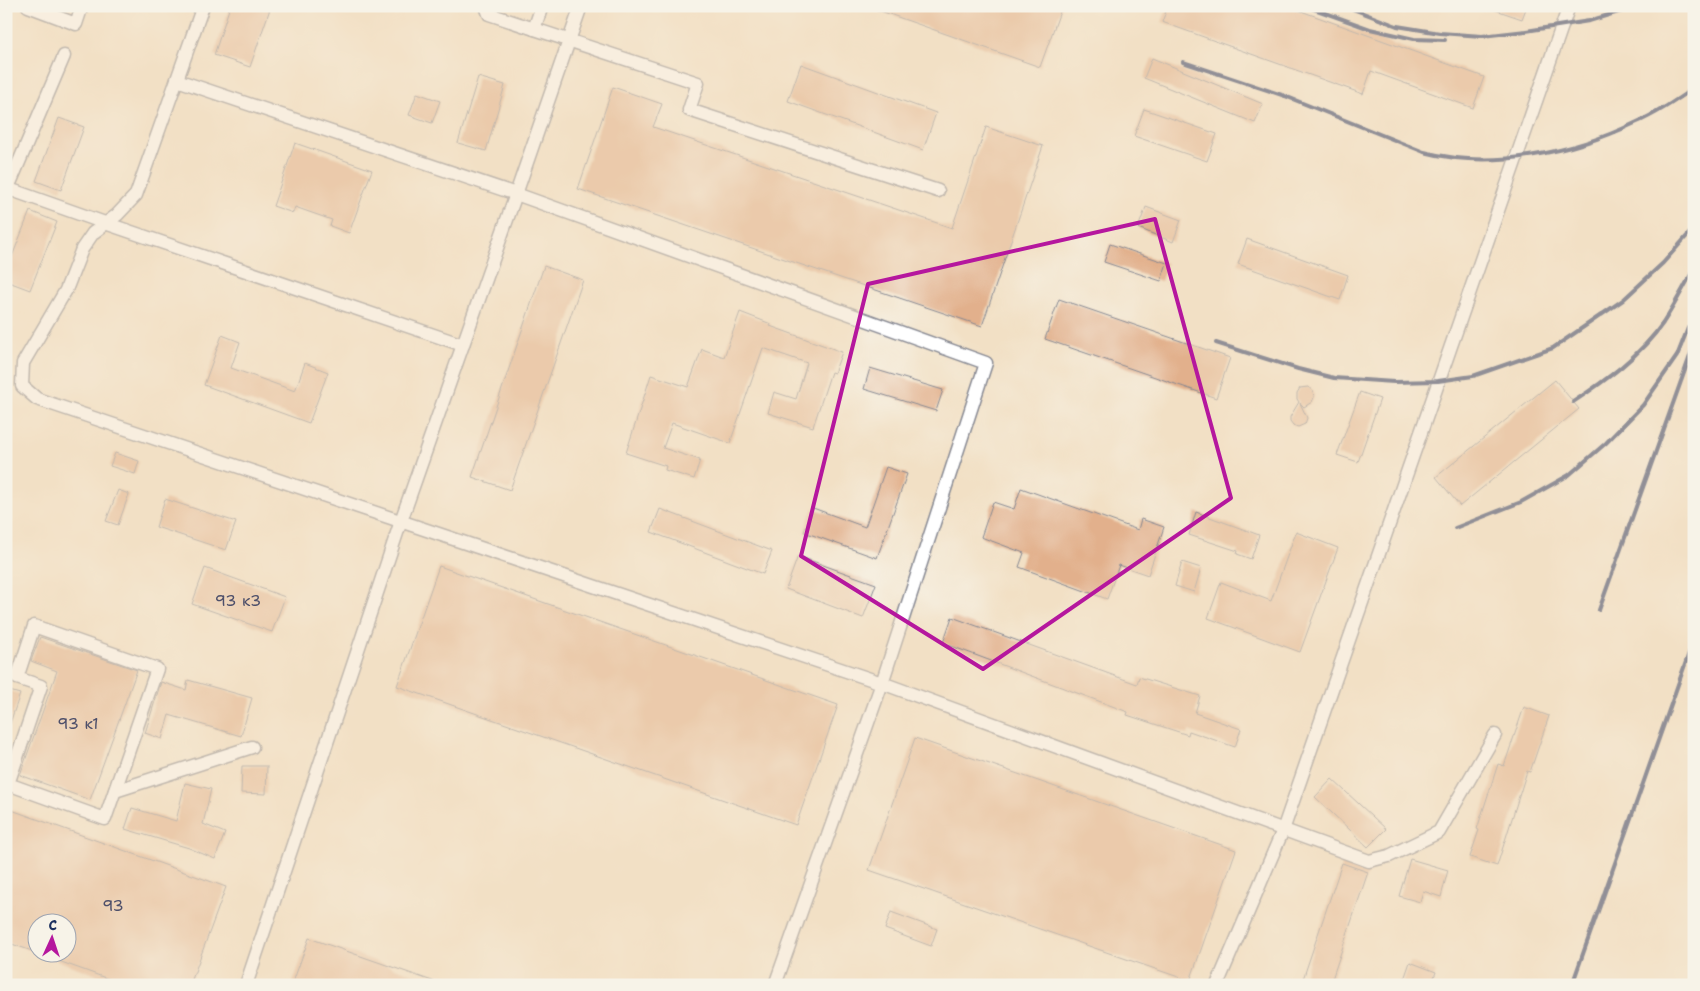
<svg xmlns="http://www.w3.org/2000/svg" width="1700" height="991" font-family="'Shantell Sans',sans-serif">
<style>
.building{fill:#e2b08c}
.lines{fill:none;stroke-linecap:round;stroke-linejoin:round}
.minor-casing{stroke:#868892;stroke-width:15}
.minor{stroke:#fff;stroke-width:12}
.rail{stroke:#1b2f5e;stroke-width:4}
.marked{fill:none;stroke:#b5179e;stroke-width:4;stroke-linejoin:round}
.labels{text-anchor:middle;stroke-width:4;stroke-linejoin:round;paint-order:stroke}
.number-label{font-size:16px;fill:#4d4f6a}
</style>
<rect width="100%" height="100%" fill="#f7f3e8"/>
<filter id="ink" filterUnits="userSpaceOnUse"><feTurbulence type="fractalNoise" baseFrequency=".02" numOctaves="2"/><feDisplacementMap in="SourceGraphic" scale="10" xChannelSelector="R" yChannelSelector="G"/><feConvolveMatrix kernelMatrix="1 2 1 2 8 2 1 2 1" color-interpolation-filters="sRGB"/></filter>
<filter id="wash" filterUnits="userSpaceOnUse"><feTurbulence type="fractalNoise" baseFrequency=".0096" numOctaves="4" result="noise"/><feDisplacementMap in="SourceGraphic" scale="20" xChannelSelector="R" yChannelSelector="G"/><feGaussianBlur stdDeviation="1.12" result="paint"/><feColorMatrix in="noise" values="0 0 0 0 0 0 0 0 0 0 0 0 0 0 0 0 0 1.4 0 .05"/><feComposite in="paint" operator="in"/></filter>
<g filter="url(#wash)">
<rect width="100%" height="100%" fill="#f2e0c5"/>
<g id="blocks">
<!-- building -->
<g class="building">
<polygon points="230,6 271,6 250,67 214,55"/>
<polygon points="872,6 1062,6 1040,67 872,8"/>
<polygon points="1168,6 1287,6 1484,77 1473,108 1371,71 1363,94 1162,22"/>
<polygon points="1491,6 1527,6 1522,19 1490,8"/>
<polygon points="1152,58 1263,104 1255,123 1144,78"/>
<polygon points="801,64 936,113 923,150 788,101"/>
<polygon points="478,77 505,85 486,151 458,143"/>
<polygon points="613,87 662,104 653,127 952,228 986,127 1043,146 982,326 578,189"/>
<polygon points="417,93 440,101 432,123 409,115"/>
<polygon points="1144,109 1217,134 1207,161 1134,136"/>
<polygon points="59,118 84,127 61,190 36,181"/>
<polygon points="295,143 372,170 349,233 330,226 332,220 295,207 293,213 273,206"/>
<polygon points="1146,207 1181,220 1173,242 1138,228"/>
<polygon points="30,211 57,222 30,290 6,281 6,272"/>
<polygon points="1247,239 1348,275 1340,300 1238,264"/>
<polygon points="1110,244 1167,263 1161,281 1104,262"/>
<polygon points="544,266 583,280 510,490 472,477"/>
<polygon points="1059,299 1230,358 1216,398 1045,339"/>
<polygon points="740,312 771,324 770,326 842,352 834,373 831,372 813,427 768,413 774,392 796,399 807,363 763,348 730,443 672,423 663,448 700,460 694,479 665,470 666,466 626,453 651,375 688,387 702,349 724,357"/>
<polygon points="222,335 240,342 231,368 295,391 305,363 328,372 309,423 204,385"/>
<polygon points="870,368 943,390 936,411 864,389"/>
<polygon points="1555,380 1579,409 1460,506 1436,477"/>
<polygon points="1308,387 1313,391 1314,397 1312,402 1304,407 1300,403 1307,418 1305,424 1298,427 1293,425 1290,421 1290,417 1299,402 1297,399 1297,393 1300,388"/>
<polygon points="1360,392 1380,399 1358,462 1337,455"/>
<polygon points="115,453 139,461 135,474 110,466"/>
<polygon points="886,467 907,474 877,558 804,532 813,508 865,527"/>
<polygon points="1021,488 1138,530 1141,519 1164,527 1148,575 1119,565 1107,599 1019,567 1024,553 981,537 993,502 1014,509"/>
<polygon points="118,490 129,494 118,525 106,521"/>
<polygon points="165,499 236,522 226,550 156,527"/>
<polygon points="660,509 772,551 763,574 651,532"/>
<polygon points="1196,512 1259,535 1251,559 1237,554 1238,551 1189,535"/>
<polygon points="1296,532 1338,548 1300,652 1208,618 1221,582 1271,601"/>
<polygon points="798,556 876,584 863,618 786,589"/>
<polygon points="1182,562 1201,568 1194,592 1175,586"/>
<polygon points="439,566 838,705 796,825 397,686"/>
<polygon points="205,568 285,597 272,632 192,604"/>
<polygon points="952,617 1137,684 1139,677 1200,696 1195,713 1241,729 1235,747 1189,731 1188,735 1127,715 1128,712 943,643"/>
<polygon points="40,637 137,670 90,800 20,775 57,671 31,661"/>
<polygon points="188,680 252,698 241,736 169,715 162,739 145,733 161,682 186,690"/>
<polygon points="6,690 20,694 8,729 6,729"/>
<polygon points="1524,707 1549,716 1530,772 1527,771 1497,866 1470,857 1479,830 1477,829 1498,764 1504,766"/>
<polygon points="915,738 1236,850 1190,981 869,870"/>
<polygon points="242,766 267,766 266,794 241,793"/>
<polygon points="1332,779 1386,829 1368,847 1315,797"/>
<polygon points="185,783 211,789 203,824 225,833 215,859 189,848 125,829 132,808 176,821"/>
<polygon points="6,808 226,887 190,985 125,985 42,955 42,954 68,954 68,924 38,924 38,953 6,942"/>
<polygon points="1410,859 1448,870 1441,897 1423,891 1420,902 1399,896"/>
<polygon points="1342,863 1368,872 1330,985 1301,985"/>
<polygon points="891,912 937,929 931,946 885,929"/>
<polygon points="309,938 438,983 438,985 292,985"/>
<polygon points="1410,962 1436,972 1431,985 1402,985"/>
</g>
</g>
</g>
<g filter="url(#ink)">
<use href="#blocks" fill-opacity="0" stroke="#868892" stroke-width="1"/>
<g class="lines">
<defs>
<g id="minor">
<polyline points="28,6 76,24 82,6"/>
<polyline points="203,6 136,195 117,215 93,233 82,249 66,290 23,363 22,386 37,399 882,683 1369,861 1389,856 1439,832 1495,735"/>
<polyline points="486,6 489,14 698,83 689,110 938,191"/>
<polyline points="581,6 516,194 986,363 882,683 775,985"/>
<polyline points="534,29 542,6"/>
<polyline points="177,80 516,194 401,521 246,985"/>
<polyline points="6,188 105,223 463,345"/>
<polyline points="8,188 64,56"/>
<polygon points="34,626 157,669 105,819 8,784 41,686 17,678"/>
<polyline points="115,791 252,747"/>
<polyline points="1217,985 1283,830 1569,6"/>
</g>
</defs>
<!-- minor casing -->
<use href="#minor" class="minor-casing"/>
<!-- minor -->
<use href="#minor" class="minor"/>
<!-- rail -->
<g class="rail">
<polyline points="1306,6 1370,29 1414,39 1445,40"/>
<polyline points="1345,6 1397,26 1440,33 1482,36 1526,31 1589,21 1638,6"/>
<path d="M1183,62L1285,96L1424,152C1492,170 1573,153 1635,123C1656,114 1675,101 1694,88"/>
<polyline points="1216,343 1298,369 1334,378 1394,382 1438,381 1473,376 1553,348 1623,300 1663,263 1694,228"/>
<path d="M1573,402C1605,381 1641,355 1663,323C1674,306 1684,287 1694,269"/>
<polyline points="1455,528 1521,502 1569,475 1606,443 1643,405 1677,356 1688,328"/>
<polyline points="1599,610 1694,345"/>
<polyline points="1572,985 1694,639"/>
</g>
</g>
</g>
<!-- marked area -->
<path d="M0 0H1700V991H0ZM1155,219L1231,498L983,669L801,556L868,284Z" fill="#f2e0c5" fill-opacity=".55" fill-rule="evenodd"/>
<path class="marked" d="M1155,219L1231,498L983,669L801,556L868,284Z"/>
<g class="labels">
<!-- number labels -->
<g class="number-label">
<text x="238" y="606">93 к3</text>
<text x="78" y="729">93 к1</text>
<text x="113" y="911">93</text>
</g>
</g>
<!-- margin -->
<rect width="1700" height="991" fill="none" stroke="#f7f3e8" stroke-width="25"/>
<!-- north arrow -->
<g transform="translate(52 938) rotate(3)"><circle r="24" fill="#f7f3e8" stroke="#9fa5b1"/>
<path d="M0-4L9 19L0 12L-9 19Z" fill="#b5179e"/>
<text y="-8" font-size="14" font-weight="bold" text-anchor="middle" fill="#1b2f5e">С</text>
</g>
</svg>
